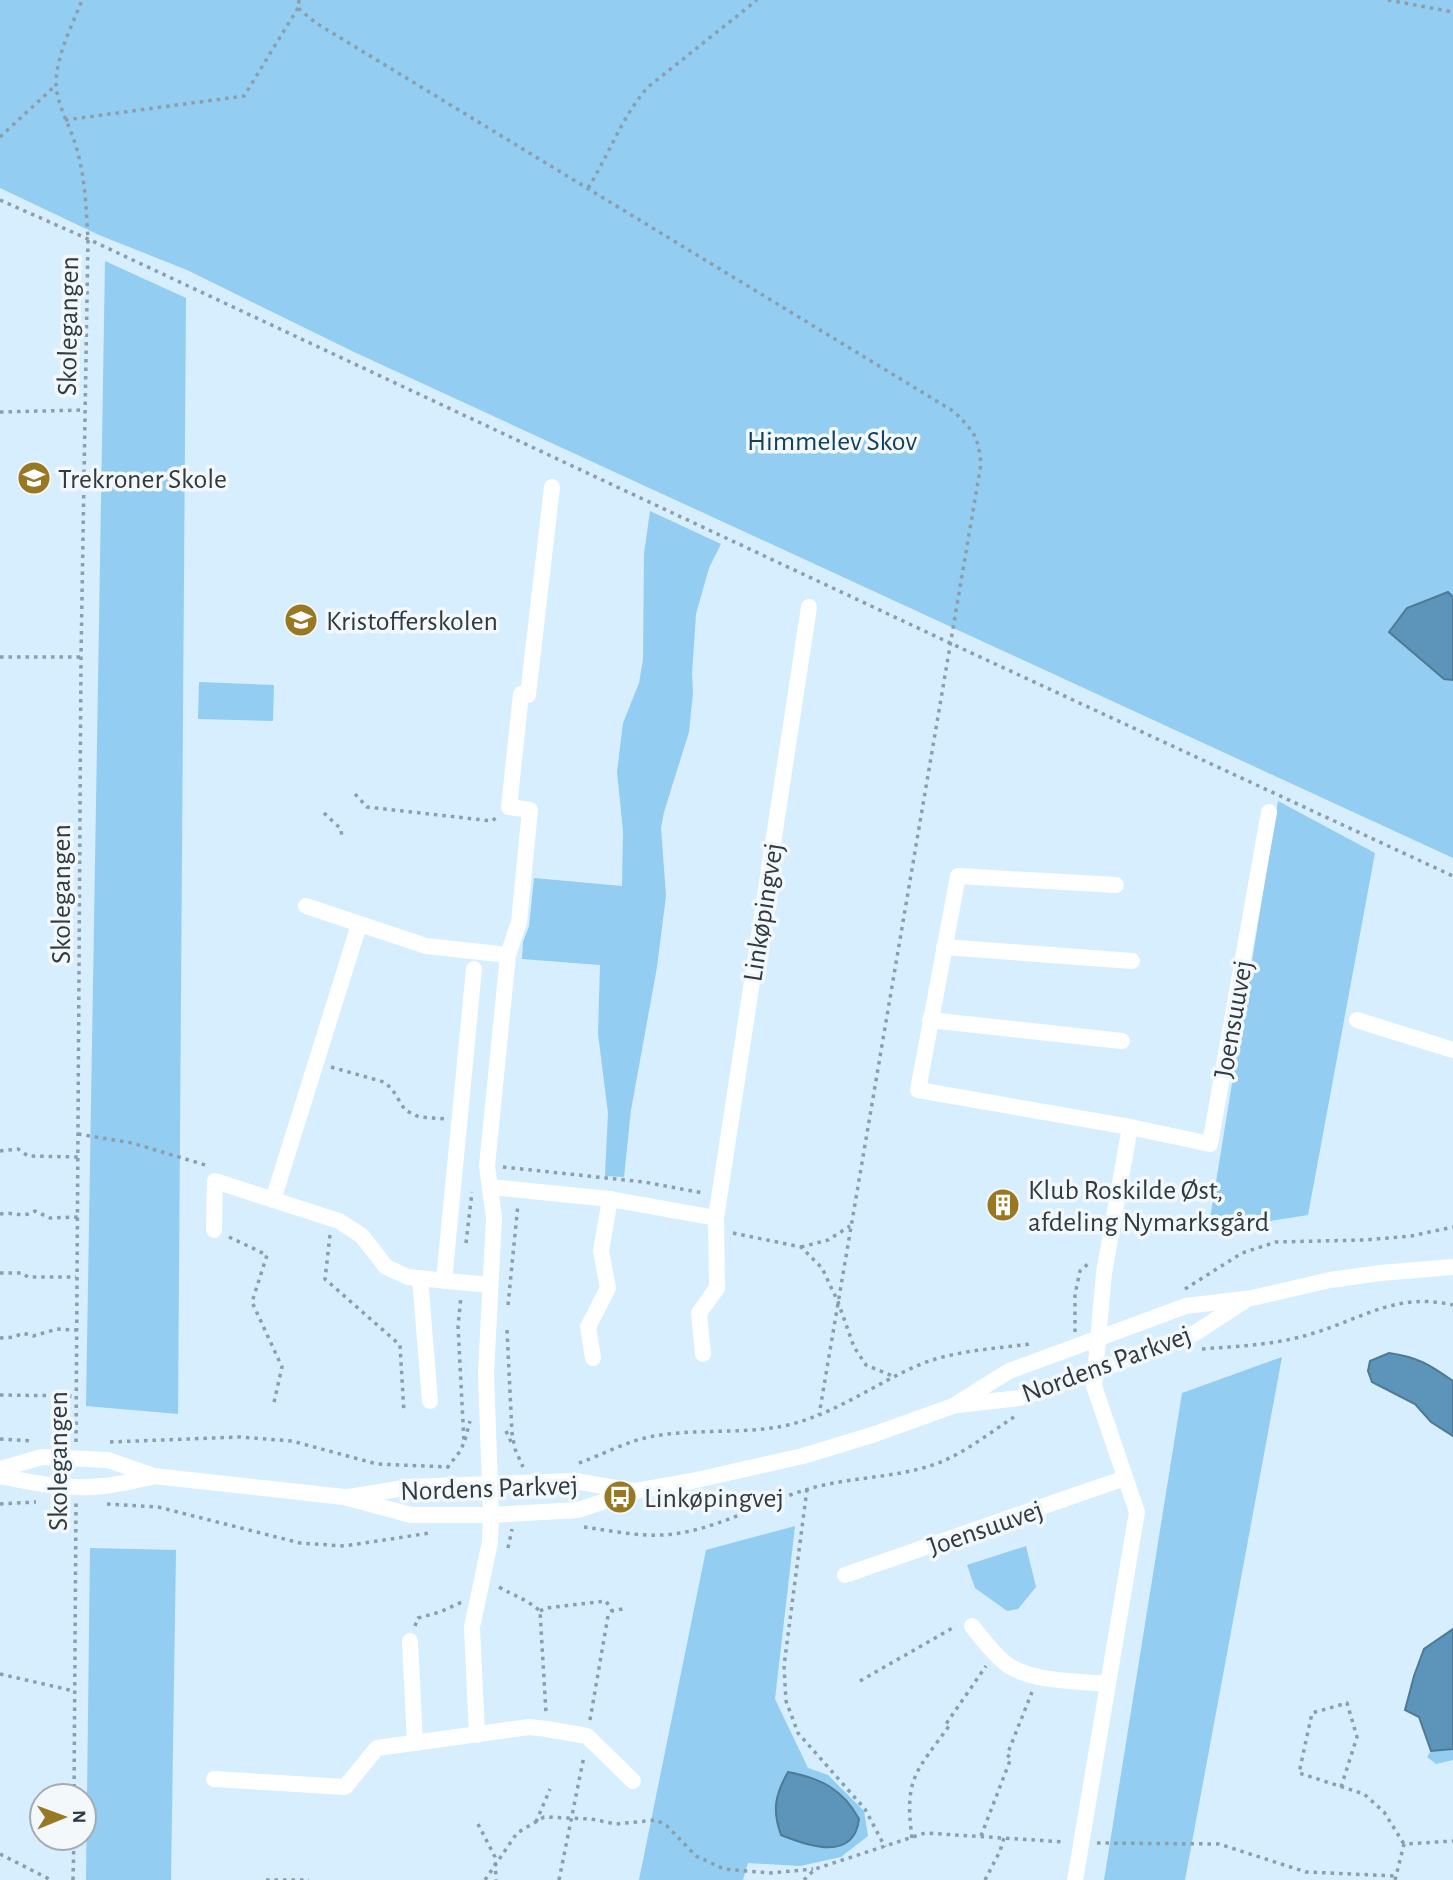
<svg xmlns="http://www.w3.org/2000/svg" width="1453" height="1880" font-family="'Alegreya Sans',sans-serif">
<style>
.green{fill:#93cdf2}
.water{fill:#5c95b9;stroke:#4f7a95;stroke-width:2}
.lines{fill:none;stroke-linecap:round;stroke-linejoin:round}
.path{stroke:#8c9eaa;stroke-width:3.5;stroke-dasharray:3.5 5;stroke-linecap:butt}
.minor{stroke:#fff;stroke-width:16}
.labels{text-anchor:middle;stroke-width:7;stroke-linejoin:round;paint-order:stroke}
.street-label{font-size:28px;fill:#313a41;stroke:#f3f8fb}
.park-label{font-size:28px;fill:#13415b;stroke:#f3f8fb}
.poi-label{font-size:28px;fill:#313a41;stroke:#f3f8fb;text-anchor:start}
</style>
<rect width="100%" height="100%" fill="#d6eefe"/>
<!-- green -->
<g class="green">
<polygon points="0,0 1453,0 1453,858 354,352 187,270 99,235 0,188"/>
<polygon points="105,261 186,298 178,1414 86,1406"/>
<polygon points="650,511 721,544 709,568 696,614 692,674 693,693 689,732 664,812 661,828 666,896 657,967 631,1110 624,1177 605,1176 608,1113 598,1034 600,965 522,959 523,942 529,926 534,878 622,886 623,831 617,772 623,723 639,683 643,659 644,554"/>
<polygon points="199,682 274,685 273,721 198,719"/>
<polygon points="1278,801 1375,853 1308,1215 1208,1231"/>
<polygon points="1282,1357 1185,1880 1104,1880 1182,1393"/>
<polygon points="795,1526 775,1699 808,1768 828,1775 864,1811 868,1836 841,1857 800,1866 748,1863 743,1880 639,1880 706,1550"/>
<polygon points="1026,1546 1036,1587 1018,1609 1007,1611 975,1588 967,1565"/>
<polygon points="90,1548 176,1550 171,1880 86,1880"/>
<polygon points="1453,1749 1453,1760 1436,1764 1427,1757 1431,1751"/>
</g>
<!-- water -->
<g class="water">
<polygon points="1448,592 1453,597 1453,680 1444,679 1389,632 1407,608"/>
<path d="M1389,1353C1418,1357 1430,1365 1453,1381V1436L1431,1422L1415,1404L1372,1382L1368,1371L1370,1361Z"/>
<polygon points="1453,1629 1453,1749 1431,1751 1419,1717 1405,1710 1414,1676 1424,1649"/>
<path d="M788,1772C820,1778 843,1789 859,1819C854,1862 808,1846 781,1835C772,1810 775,1795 788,1772Z"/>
</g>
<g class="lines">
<!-- path -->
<g class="path">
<path d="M299,0L298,8L316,23L953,411C974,431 978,436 981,464L819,1415"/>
<polyline points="1388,0 1453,12"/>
<polyline points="65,120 244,96 298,8"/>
<polyline points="0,137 56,85"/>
<path d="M588,188C609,155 622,116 648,87L757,0"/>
<polyline points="0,200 88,239 950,643 1453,876"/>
<polyline points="0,412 85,410"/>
<polyline points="0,657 81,657"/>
<polyline points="355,794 367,807 492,821 497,817"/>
<polyline points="324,813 341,829 342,839"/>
<polyline points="331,1067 384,1082 392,1089 405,1110 419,1117 446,1119"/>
<polyline points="78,1134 132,1143 209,1166"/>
<polyline points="0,1151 18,1149 28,1156 78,1157"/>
<polyline points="503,1167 644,1182 703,1193"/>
<path d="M0,1214C13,1211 23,1219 35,1211L50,1218L78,1217"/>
<polyline points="733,1233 801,1247 822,1268 838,1302 854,1347 866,1365 895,1377"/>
<polyline points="330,1235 325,1279 400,1345 404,1413"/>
<polyline points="229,1237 267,1255 252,1302 282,1367 273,1407"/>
<polyline points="466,1243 472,1192"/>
<polyline points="801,1247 828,1240 850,1226"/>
<polyline points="0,1273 22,1273 28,1277 76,1277"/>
<polyline points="1185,1289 1242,1253 1276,1242 1364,1240 1411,1236 1453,1227"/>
<polyline points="508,1305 518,1204"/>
<polyline points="507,1330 512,1433 515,1449 523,1467"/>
<polyline points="1075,1332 1075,1294 1080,1271 1089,1263"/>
<polyline points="0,1338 14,1337 23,1333 33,1336 57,1329 76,1330"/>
<path d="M1202,1349C1240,1346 1277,1345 1314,1333C1363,1318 1397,1292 1453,1305"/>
<polyline points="0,1395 76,1396"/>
<polyline points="506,1431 513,1446"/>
<polyline points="0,1439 33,1441"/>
<polyline points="465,1440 470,1421"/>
<path d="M76,1442L81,657L88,239C86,206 85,174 75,143C69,124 56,103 56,82C57,54 72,26 82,0"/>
<polyline points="110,1442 240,1437 292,1441 377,1464 449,1467"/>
<path d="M579,1463C602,1455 631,1439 655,1436C699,1428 744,1435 788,1425C834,1414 872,1386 914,1367C949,1351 992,1349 1030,1344"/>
<polyline points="447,1468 461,1450 464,1442 458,1326 461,1296"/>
<polyline points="807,1489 784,1666 786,1701 798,1733 865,1809 885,1847"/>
<polyline points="0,1504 36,1502"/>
<polyline points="107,1504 158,1507 300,1543 344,1546 430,1533"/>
<path d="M584,1527C613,1531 644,1538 674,1534C719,1528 762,1503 805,1490C849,1476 898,1479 941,1462C967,1451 991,1432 1014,1417"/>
<polyline points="508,1548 512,1529"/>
<path d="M499,1587C516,1597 525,1598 540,1611L546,1713"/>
<polyline points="540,1611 546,1608 606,1601 612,1611"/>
<polyline points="415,1626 418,1618 440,1612 462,1602"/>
<polyline points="0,1674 74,1691"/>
<polyline points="860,1681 956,1626"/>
<polyline points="590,1720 608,1616 612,1611 627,1608"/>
<polyline points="1341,1787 1357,1737 1347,1703 1312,1713 1299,1773 1364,1794 1384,1812 1404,1844"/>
<polyline points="74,1796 76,1502"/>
<polyline points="536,1822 550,1789"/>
<polyline points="478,1824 495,1857 496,1880"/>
<polyline points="981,1836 1011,1758 1007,1755 1032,1692"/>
<path d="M912,1838C904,1778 916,1772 949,1726L946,1724L986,1666"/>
<polyline points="1097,1843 1219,1844 1306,1872 1396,1876"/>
<polyline points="0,1854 51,1880"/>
<polyline points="73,1880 74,1838"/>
<polyline points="266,1880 309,1880"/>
<polyline points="485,1880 517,1833 544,1817 591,1819 616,1824 656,1820 666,1825 696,1856 724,1869 771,1873 813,1869"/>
<polyline points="559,1880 584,1756"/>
<polyline points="804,1880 815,1869 925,1833 1065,1842"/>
<polyline points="985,1880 1000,1851 1004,1838"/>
<polyline points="1395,1880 1404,1844 1453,1841"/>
</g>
<!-- minor -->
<g class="minor">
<polyline points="1116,885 958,876 918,1090 1130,1127 1210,1144 1269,812"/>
<polyline points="306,906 426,946 508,955"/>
<polyline points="944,947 1132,961"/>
<polyline points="930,1020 1122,1041"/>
<polyline points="1357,1020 1453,1050"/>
<polyline points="490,1187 610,1199 716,1218 809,607"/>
<polyline points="273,1200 359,925"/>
<polyline points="214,1230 215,1181 339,1221 362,1236 386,1267 408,1277 489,1285"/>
<polyline points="420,1278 430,1401"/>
<polyline points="444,1281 474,969"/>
<polyline points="703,1354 699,1313 717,1288 716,1218"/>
<polyline points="593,1358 588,1327 608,1288 601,1251 610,1199"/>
<polyline points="958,1405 1019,1398 1094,1372 1195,1333 1243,1302"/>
<polyline points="0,1469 42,1457 108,1460 154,1476 344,1497 411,1515 491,1515 578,1510 635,1491 692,1481 803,1456 875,1434 953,1406 1009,1371 1186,1306 1252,1298 1330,1280 1380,1273 1453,1267"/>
<path d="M0,1476C34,1483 68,1490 103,1486C119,1485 136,1480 152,1477"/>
<polyline points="349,1497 410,1487 575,1481 633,1491"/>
<polyline points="845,1575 1125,1478"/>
<path d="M972,1626C982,1639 992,1652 1005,1663C1029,1682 1078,1681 1107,1684"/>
<polyline points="410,1641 415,1743"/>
<polyline points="477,1735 472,1627 490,1542 491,1515 486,1374 494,1217 487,1166 508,955 519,922 530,810 509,807 521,694 528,695 552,487"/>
<polyline points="214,1779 345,1787 377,1748 529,1727 547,1729 587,1736 633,1781"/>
<polyline points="1075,1880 1137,1512 1094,1386 1104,1273 1130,1127"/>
</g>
</g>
<!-- icons -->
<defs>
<symbol id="school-disc" viewBox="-11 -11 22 22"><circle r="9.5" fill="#987822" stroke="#f3f8fb"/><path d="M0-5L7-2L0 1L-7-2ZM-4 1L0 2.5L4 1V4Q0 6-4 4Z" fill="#fff"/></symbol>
<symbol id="building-disc" viewBox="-11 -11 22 22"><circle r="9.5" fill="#987822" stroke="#f3f8fb"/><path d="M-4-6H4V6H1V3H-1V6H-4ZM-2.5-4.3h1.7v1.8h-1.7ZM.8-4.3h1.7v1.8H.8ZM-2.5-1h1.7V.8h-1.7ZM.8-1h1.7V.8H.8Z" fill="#fff"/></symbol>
<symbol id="bus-disc" viewBox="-11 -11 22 22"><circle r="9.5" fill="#987822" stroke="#f3f8fb"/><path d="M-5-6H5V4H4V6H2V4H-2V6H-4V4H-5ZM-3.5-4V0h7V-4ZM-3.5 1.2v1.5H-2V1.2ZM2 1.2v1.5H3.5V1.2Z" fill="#fff"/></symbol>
</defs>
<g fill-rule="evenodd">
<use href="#school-disc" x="15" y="459" width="38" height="38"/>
<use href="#school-disc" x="282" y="601" width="38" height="38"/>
<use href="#building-disc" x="984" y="1186" width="38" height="38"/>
<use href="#bus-disc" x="601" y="1478" width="38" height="38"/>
</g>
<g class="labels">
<!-- street labels -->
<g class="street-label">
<text transform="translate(67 326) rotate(-89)" y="10">Skolegangen</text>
<text transform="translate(60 894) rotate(-90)" y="10">Skolegangen</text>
<text transform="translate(762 912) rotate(-81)" y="10">Linkøpingvej</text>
<text transform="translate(1232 1019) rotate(-80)" y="10">Joensuuvej</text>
<text transform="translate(1106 1363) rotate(-20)" y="10">Nordens Parkvej</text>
<text transform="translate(57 1461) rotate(-90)" y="10">Skolegangen</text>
<text transform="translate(489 1487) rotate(-2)" y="10">Nordens Parkvej</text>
<text transform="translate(985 1527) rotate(-19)" y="10">Joensuuvej</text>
</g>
<!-- park labels -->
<g class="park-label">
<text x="832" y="450">Himmelev Skov</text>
</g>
<!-- poi labels -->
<g class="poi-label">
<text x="58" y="488">Trekroner Skole</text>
<text x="326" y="630">Kristofferskolen</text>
<text x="1028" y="1199">Klub Roskilde Øst,<tspan x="1028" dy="32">afdeling Nymarksgård</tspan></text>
<text x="644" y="1507">Linkøpingvej</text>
</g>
</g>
<!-- north arrow -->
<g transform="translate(63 1817) rotate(89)"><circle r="33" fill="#f3f8fb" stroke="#a5acb1" stroke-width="2"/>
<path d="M0-5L12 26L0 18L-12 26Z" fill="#987822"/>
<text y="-10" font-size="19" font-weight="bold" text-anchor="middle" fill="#313a41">N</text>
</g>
</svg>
